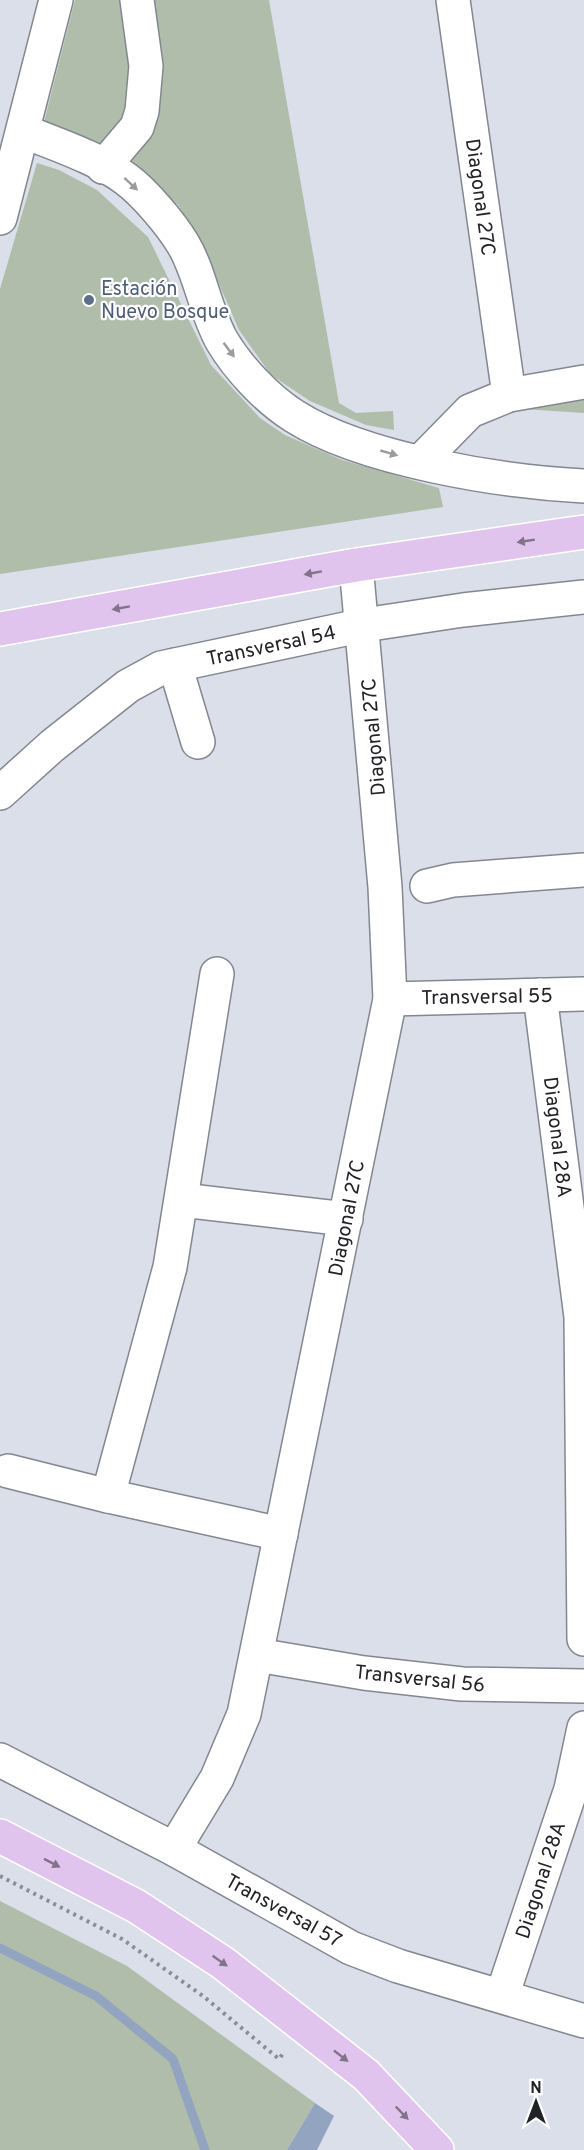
<svg xmlns="http://www.w3.org/2000/svg" width="584" height="2150" font-family="Overpass,sans-serif">
<style>
.green{fill:#afbdaa}
.water{fill:#93a4c1}
.lines{fill:none;stroke-linecap:round;stroke-linejoin:round}
.stream{stroke:#93a4c1;stroke-width:9}
.minor-casing{stroke:#828790;stroke-width:36}
.tertiary-casing{stroke:#828790;stroke-width:36}
.primary-casing{stroke:#fff;stroke-width:36}
.path{stroke:#898d94;stroke-width:4;stroke-dasharray:3 4.5;stroke-linecap:butt}
.minor{stroke:#fff;stroke-width:33}
.tertiary{stroke:#fff;stroke-width:33}
.primary{stroke:#e1c4ee;stroke-width:33}
.oneway{fill:#9b9c9e}
.oneway2{fill:#81748a}
.service-dot{fill:#5c6f8a;stroke:#fff;stroke-width:2}
.labels{text-anchor:middle;stroke-width:4.5;stroke-linejoin:round;paint-order:stroke}
.street-label{font-size:20px;fill:#212327;stroke:#fff}
.service-label{font-size:20px;fill:#4e5e75;stroke:#fff;text-anchor:start}
</style>
<rect width="100%" height="100%" fill="#dadfe9"/>
<!-- green -->
<g class="green">
<polygon points="75,0 269,0 339,403 356,413 393,411 394,430 366,425 310,401 271,375 239,330 199,238 178,205 108,146 43,126"/>
<polygon points="37,163 59,170 97,190 148,237 211,365 260,418 285,435 342,460 439,488 443,507 0,574 0,289"/>
<polygon points="584,399 584,413 523,409"/>
<polygon points="0,1901 127,1966 315,2103 287,2150 0,2150"/>
</g>
<!-- water -->
<polygon class="water" points="315,2103 334,2116 317,2150 287,2150"/>
<g class="lines">
<!-- stream -->
<polyline class="stream" points="0,1948 96,1996 173,2059 205,2150"/>
<defs>
<g id="minor">
<polyline points="453,0 509,395"/>
<path d="M23,131C55,144 98,158 126,179C144,192 171,224 183,244C200,272 205,311 222,341C238,368 267,399 294,416C363,460 503,482 584,486"/>
<polyline points="103,167 137,127 142,111 146,66 137,0"/>
<polyline points="420,462 470,411 509,395 584,382"/>
<polyline points="175,665 198,742"/>
<polyline points="0,793 52,746 128,686 161,668 364,625 463,610 584,597"/>
<polyline points="427,886 453,880 584,870"/>
<polyline points="540,995 581,1317 584,1639"/>
<polyline points="390,999 584,994"/>
<polyline points="182,1200 346,1219"/>
<polyline points="8,1471 108,1496 281,1534"/>
<polyline points="108,1496 170,1267 217,974"/>
<polyline points="257,1655 364,1673 462,1684 584,1686"/>
<polyline points="0,1760 174,1849 351,1948 398,1966 584,2021"/>
<polyline points="174,1849 217,1778 244,1714 390,999 385,887 356,565"/>
<polyline points="502,1996 571,1789 584,1728"/>
</g>
<polyline id="tertiary" points="0,218 56,0"/>
<g id="primary">
<polyline points="0,629 356,565 584,532"/>
<polyline points="0,1836 136,1906 223,1963 366,2075 437,2150"/>
</g>
</defs>
<!-- minor casing -->
<use href="#minor" class="minor-casing"/>
<!-- tertiary casing -->
<use href="#tertiary" class="tertiary-casing"/>
<!-- primary casing -->
<use href="#primary" class="primary-casing"/>
<!-- path -->
<polyline class="path" points="0,1876 122,1939 203,1996 279,2059 285,2051"/>
<!-- minor -->
<use href="#minor" class="minor"/>
<!-- tertiary -->
<use href="#tertiary" class="tertiary"/>
<!-- primary -->
<use href="#primary" class="primary"/>
</g>
<!-- one-way arrows -->
<defs><path id="oneway-solid" d="M-6-.8H1V-3.2L6.5 0L1 3.2V.8H-6Z" transform="scale(1.5)"/></defs>
<g class="oneway">
<use href="#oneway-solid" transform="translate(131 184) rotate(43)"/>
<use href="#oneway-solid" transform="translate(229 350) rotate(53)"/>
<use href="#oneway-solid" transform="translate(389 453) rotate(16)"/>
</g>
<g class="oneway2">
<use href="#oneway-solid" transform="translate(526 541) rotate(171)"/>
<use href="#oneway-solid" transform="translate(313 573) rotate(170)"/>
<use href="#oneway-solid" transform="translate(121 608) rotate(170)"/>
<use href="#oneway-solid" transform="translate(52 1863) rotate(27)"/>
<use href="#oneway-solid" transform="translate(220 1961) rotate(35)"/>
<use href="#oneway-solid" transform="translate(341 2056) rotate(38)"/>
<use href="#oneway-solid" transform="translate(402 2113) rotate(46)"/>
</g>
<!-- markers -->
<circle class="service-dot" cx="89" cy="300" r="6"/>
<g class="labels">
<!-- street labels -->
<g class="street-label">
<text transform="translate(481 197) rotate(82)" y="7">Diagonal 27C</text>
<text transform="translate(271 645) rotate(-12)" y="7">Transversal 54</text>
<text transform="translate(373 737) rotate(-95)" y="7">Diagonal 27C</text>
<text transform="translate(487 996) rotate(-1)" y="7">Transversal 55</text>
<text transform="translate(558 1137) rotate(83)" y="7">Diagonal 28A</text>
<text transform="translate(346 1218) rotate(-79)" y="7">Diagonal 27C</text>
<text transform="translate(420 1678) rotate(6)" y="7">Transversal 56</text>
<text transform="translate(540 1880) rotate(-72)" y="7">Diagonal 28A</text>
<text transform="translate(284 1910) rotate(29)" y="7">Transversal 57</text>
</g>
<!-- service labels -->
<g class="service-label">
<text x="101" y="295">Estación<tspan x="101" dy="23">Nuevo Bosque</tspan></text>
</g>
</g>
<!-- north arrow -->
<g transform="translate(536 2102)" stroke="#ffffff" stroke-width="4.5" paint-order="stroke">
<path d="M0-4.5L10 22L0 15L-10 22Z" fill="#212327"/>
<text y="-9" font-size="16" font-weight="bold" text-anchor="middle" fill="#212327">N</text>
</g>
</svg>
